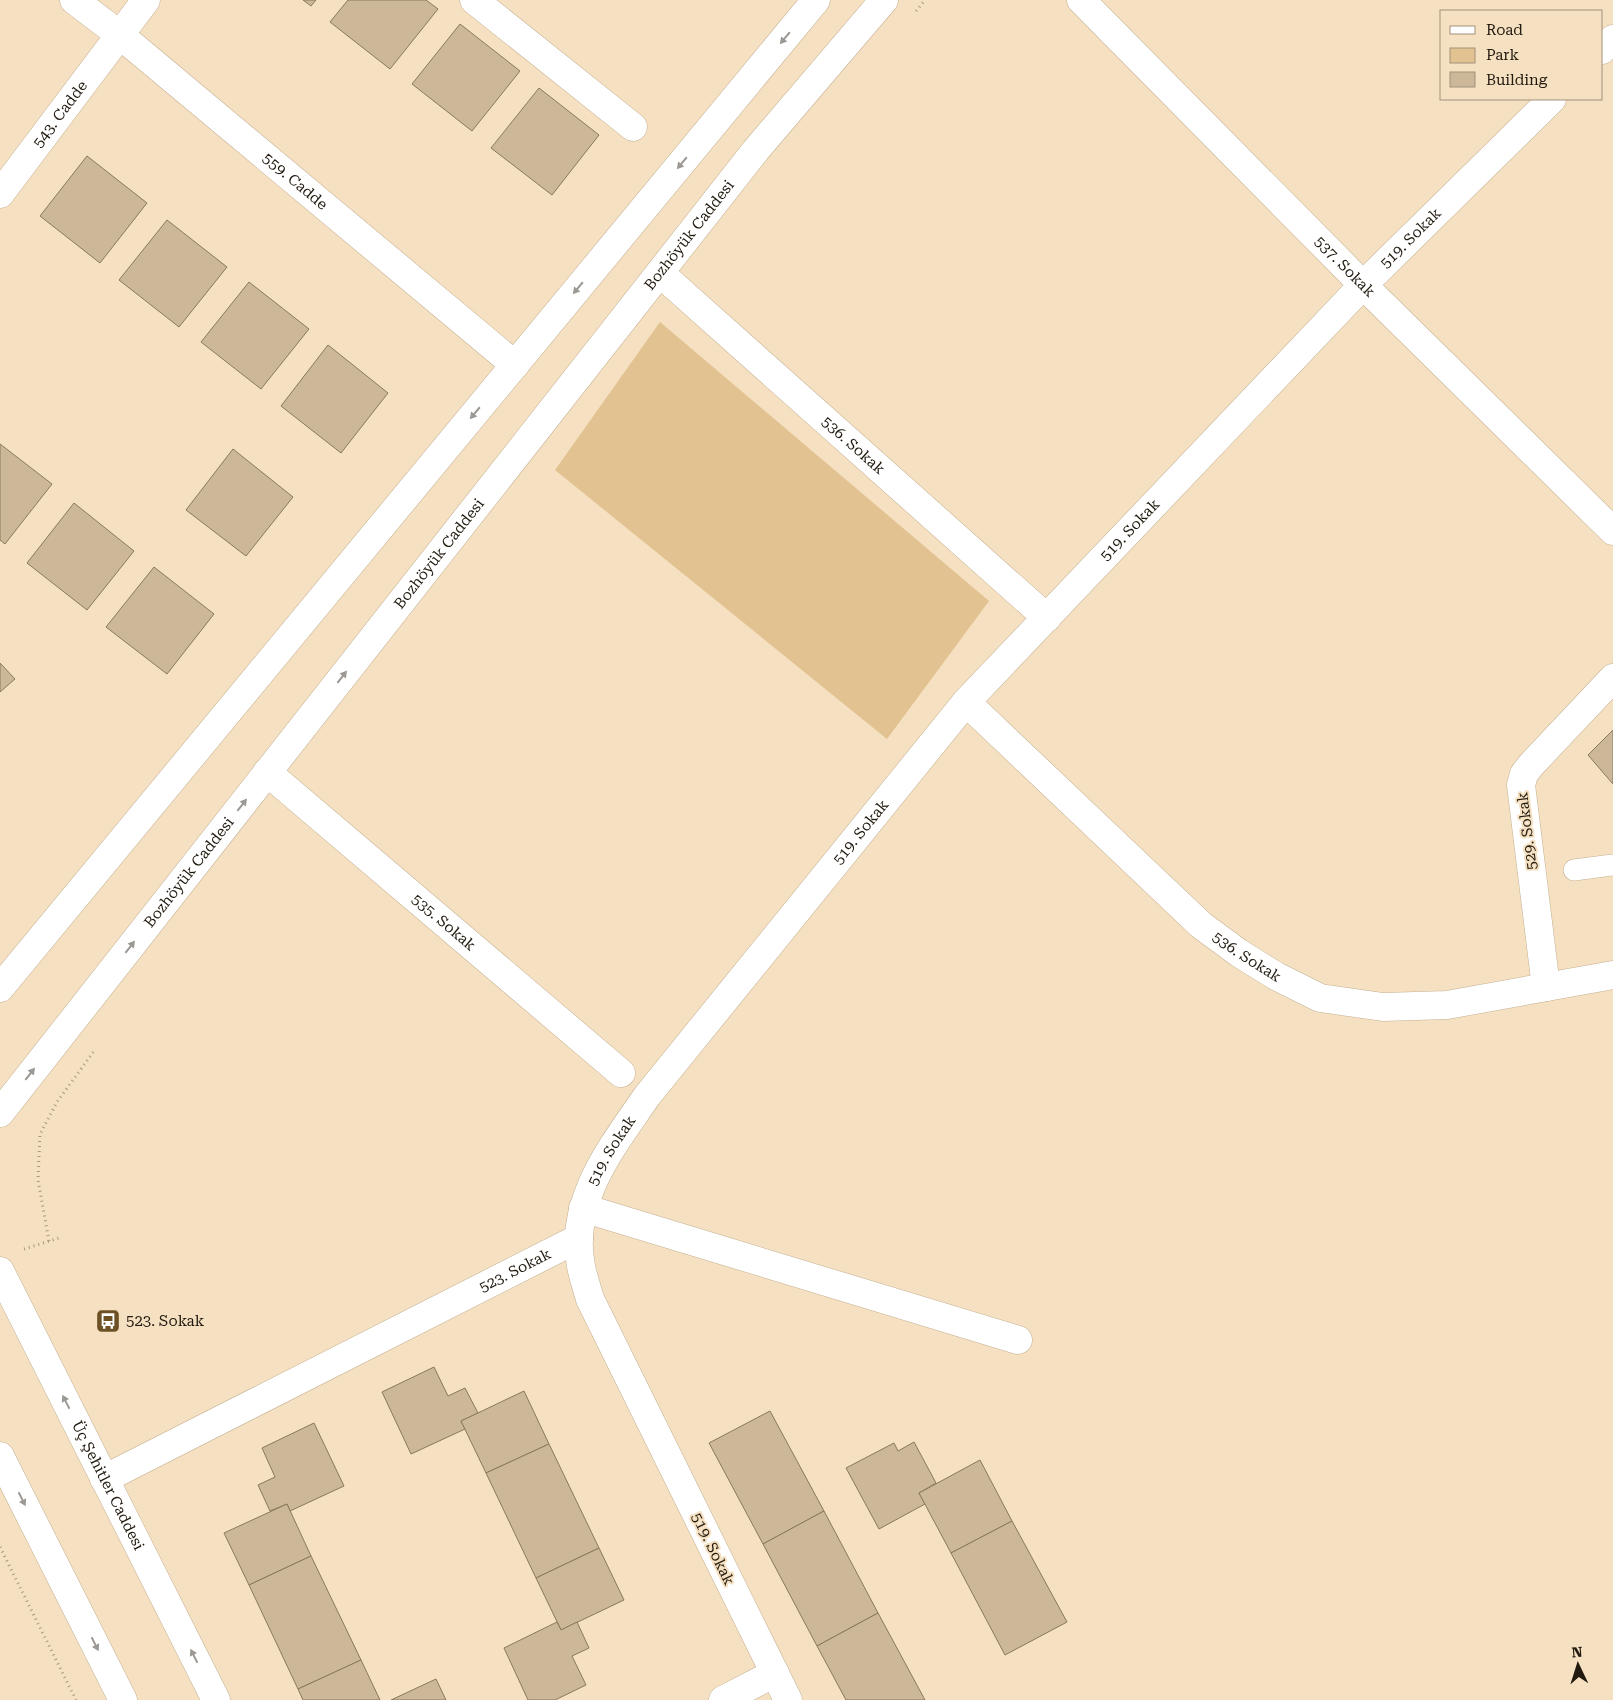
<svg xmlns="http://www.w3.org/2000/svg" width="1613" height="1700" font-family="'Roboto Serif',serif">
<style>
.green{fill:#e2c291}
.building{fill:#ccb899;stroke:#8a785b}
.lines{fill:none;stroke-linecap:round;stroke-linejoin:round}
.service-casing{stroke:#c4b092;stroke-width:22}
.minor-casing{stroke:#c4b092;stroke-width:29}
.tertiary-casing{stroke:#c4b092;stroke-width:29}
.primary-casing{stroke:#c4b092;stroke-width:29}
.path{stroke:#a89880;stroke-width:3;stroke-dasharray:1 4;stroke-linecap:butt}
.service{stroke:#fff;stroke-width:21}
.minor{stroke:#fff;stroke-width:28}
.tertiary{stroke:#fff;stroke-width:28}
.primary{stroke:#fff;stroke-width:28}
.oneway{fill:#9c9893}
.labels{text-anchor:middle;stroke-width:4;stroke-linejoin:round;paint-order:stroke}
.street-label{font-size:15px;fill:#221a0f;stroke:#f5e0c1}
.poi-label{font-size:15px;fill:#221a0f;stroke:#f5e0c1;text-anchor:start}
</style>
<rect width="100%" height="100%" fill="#f5e0c1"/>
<!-- green -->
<polygon class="green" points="660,322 989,601 887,739 555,470"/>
<!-- building -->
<g class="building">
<polygon points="303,0 316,0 311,6"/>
<polygon points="348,0 426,0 438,9 390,69 330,22"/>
<polygon points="460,24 520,71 472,131 412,84"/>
<polygon points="539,88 599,135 552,195 491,148"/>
<polygon points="87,156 147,203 100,263 40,216"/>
<polygon points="167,220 227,267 179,327 119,280"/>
<polygon points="249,282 309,329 261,389 201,342"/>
<polygon points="328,345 388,393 341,453 281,406"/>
<polygon points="0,444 52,484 5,544 0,540"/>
<polygon points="233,449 293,497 246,556 186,510"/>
<polygon points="74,503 134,551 87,610 27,563"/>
<polygon points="154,567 214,614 167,674 106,627"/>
<polygon points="0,663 15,679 0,692"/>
<polygon points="1613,730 1613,784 1588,755"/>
<polygon points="434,1367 448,1396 465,1388 478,1413 461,1421 465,1429 411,1454 382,1392"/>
<polygon points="524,1391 549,1444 486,1473 461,1421"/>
<polygon points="770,1411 824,1511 763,1544 709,1443"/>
<polygon points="314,1423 344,1486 290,1511 287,1504 270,1511 258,1485 275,1477 262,1448"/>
<polygon points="914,1442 936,1483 919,1493 925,1504 879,1529 846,1468 894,1443 898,1451"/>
<polygon points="549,1444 599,1548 536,1578 486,1473"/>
<polygon points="980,1460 1012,1521 951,1553 919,1493"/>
<polygon points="287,1504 311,1556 249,1585 224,1533"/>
<polygon points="824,1511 878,1613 817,1646 763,1544"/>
<polygon points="1012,1521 1067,1622 1005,1655 951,1553"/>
<polygon points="599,1548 624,1600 561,1630 536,1578"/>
<polygon points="311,1556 361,1660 298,1689 249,1585"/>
<polygon points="878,1613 925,1700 846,1700 817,1646"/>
<polygon points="557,1622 561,1630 577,1622 589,1648 572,1656 586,1685 555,1700 528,1700 504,1648"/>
<polygon points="361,1660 380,1700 303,1700 298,1689"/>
<polygon points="436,1679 446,1700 391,1700"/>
</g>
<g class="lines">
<defs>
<polyline id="service" points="1574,870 1613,865"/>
<g id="minor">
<polyline points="474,0 633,127"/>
<path id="s1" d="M1081,0L1363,285L1613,531"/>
<polyline points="1602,50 1613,39"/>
<path id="s2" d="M660,273L1047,618"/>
<path id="s3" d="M966,702L1201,925L1239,953L1276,976L1320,998L1383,1007L1447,1005L1613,975"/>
<path id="s4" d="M267,772L621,1073"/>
<polyline points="1546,987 1521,785 1524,774 1531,765 1613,678"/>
<polyline points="583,1208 1018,1340"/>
<path id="s5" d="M104,1479L579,1238"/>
<polyline points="723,1700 775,1673"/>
<path id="s6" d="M788,1700L590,1299C587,1288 583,1277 581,1266C568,1200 613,1146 647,1096L966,702L1363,285L1552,99"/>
</g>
<g id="tertiary">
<path id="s7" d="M74,0L120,35L515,365"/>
<path id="s8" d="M0,194L146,0"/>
</g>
<g id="primary">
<polyline points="0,988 816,0"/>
<path id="s9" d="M0,1113L756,150L884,0"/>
<path id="s10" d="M0,1271L216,1700"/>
<polyline points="0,1456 123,1700"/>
</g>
</defs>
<!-- service casing -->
<use href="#service" class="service-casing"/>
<!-- minor casing -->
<use href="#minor" class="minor-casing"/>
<!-- tertiary casing -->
<use href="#tertiary" class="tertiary-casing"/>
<!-- primary casing -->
<use href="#primary" class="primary-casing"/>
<!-- path -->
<g class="path">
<polyline points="916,11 925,0"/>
<polyline points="49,1241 38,1180 40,1134 57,1102 94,1051"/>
<polyline points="24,1249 59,1238"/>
<polyline points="0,1547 76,1700"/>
</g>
<!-- service -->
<use href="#service" class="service"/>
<!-- minor -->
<use href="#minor" class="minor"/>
<!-- tertiary -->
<use href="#tertiary" class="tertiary"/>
<!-- primary -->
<use href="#primary" class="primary"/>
</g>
<!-- one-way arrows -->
<defs><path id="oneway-solid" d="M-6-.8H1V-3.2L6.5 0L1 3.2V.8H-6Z" transform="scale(1.25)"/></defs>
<g class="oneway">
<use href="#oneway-solid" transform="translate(785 38) rotate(130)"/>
<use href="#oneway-solid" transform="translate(682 163) rotate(130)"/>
<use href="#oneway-solid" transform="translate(578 288) rotate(130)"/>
<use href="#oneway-solid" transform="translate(475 413) rotate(130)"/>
<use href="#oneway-solid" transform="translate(342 677) rotate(-52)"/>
<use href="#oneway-solid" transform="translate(242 805) rotate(-52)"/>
<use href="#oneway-solid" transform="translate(130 947) rotate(-52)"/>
<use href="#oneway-solid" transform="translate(30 1074) rotate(-52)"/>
<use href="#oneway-solid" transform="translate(66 1402) rotate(-117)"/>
<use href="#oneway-solid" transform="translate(22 1499) rotate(63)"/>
<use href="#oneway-solid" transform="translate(95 1644) rotate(63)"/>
<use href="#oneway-solid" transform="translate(194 1656) rotate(-117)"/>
</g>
<!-- icons -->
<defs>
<symbol id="bus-square" viewBox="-11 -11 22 22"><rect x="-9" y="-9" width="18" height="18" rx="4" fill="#6d5124" stroke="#f5e0c1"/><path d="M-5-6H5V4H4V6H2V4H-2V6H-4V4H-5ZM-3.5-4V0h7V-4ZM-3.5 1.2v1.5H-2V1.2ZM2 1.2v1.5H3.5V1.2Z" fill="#fff"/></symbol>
</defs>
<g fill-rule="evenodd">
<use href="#bus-square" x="94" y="1307" width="28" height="28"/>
</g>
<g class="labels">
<!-- street labels -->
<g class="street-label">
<text dy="5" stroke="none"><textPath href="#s8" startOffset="100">543. Cadde</textPath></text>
<text dy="5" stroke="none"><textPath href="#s7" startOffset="286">559. Cadde</textPath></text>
<text dy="5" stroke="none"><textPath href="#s9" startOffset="1116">Bozhöyük Caddesi</textPath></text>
<text dy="5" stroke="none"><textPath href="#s6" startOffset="1819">519. Sokak</textPath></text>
<text dy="5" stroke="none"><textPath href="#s1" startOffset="375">537. Sokak</textPath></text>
<text dy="5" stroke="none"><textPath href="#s2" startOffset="259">536. Sokak</textPath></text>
<text dy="5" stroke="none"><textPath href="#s6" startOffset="1414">519. Sokak</textPath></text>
<text dy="5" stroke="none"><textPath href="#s9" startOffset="711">Bozhöyük Caddesi</textPath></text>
<text transform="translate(1527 831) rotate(-97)" y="5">529. Sokak</text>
<text dy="5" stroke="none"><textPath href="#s6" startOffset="1009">519. Sokak</textPath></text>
<text dy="5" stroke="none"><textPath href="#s9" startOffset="306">Bozhöyük Caddesi</textPath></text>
<text dy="5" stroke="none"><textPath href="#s4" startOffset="232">535. Sokak</textPath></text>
<text dy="5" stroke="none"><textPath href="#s3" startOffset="380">536. Sokak</textPath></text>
<text dy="5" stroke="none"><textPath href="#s6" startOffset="604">519. Sokak</textPath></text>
<text dy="5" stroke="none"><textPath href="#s5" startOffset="461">523. Sokak</textPath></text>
<text dy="5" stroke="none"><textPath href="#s10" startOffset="240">Üç Şehitler Caddesi</textPath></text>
<text transform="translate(713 1549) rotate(64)" y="5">519. Sokak</text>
</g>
<!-- poi labels -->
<g class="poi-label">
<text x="126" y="1326">523. Sokak</text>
</g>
</g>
<!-- legend -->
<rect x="1440" y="10" width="162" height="90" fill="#f5e0c1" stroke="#a1917a"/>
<rect x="1450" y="26" width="25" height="8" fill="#ffffff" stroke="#a1917a"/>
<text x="1486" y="35" font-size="15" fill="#221a0f">Road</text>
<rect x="1450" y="48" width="25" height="15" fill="#e2c291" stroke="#a1917a"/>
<text x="1486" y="60" font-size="15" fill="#221a0f">Park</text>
<rect x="1450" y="72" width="25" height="15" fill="#ccb899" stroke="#a1917a"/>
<text x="1486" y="85" font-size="15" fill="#221a0f">Building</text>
<!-- north arrow -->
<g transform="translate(1578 1665) rotate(356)" stroke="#f5e0c1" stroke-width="4" paint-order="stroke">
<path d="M0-4L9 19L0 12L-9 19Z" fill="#221a0f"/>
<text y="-8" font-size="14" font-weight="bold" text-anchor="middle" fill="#221a0f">N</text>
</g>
</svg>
